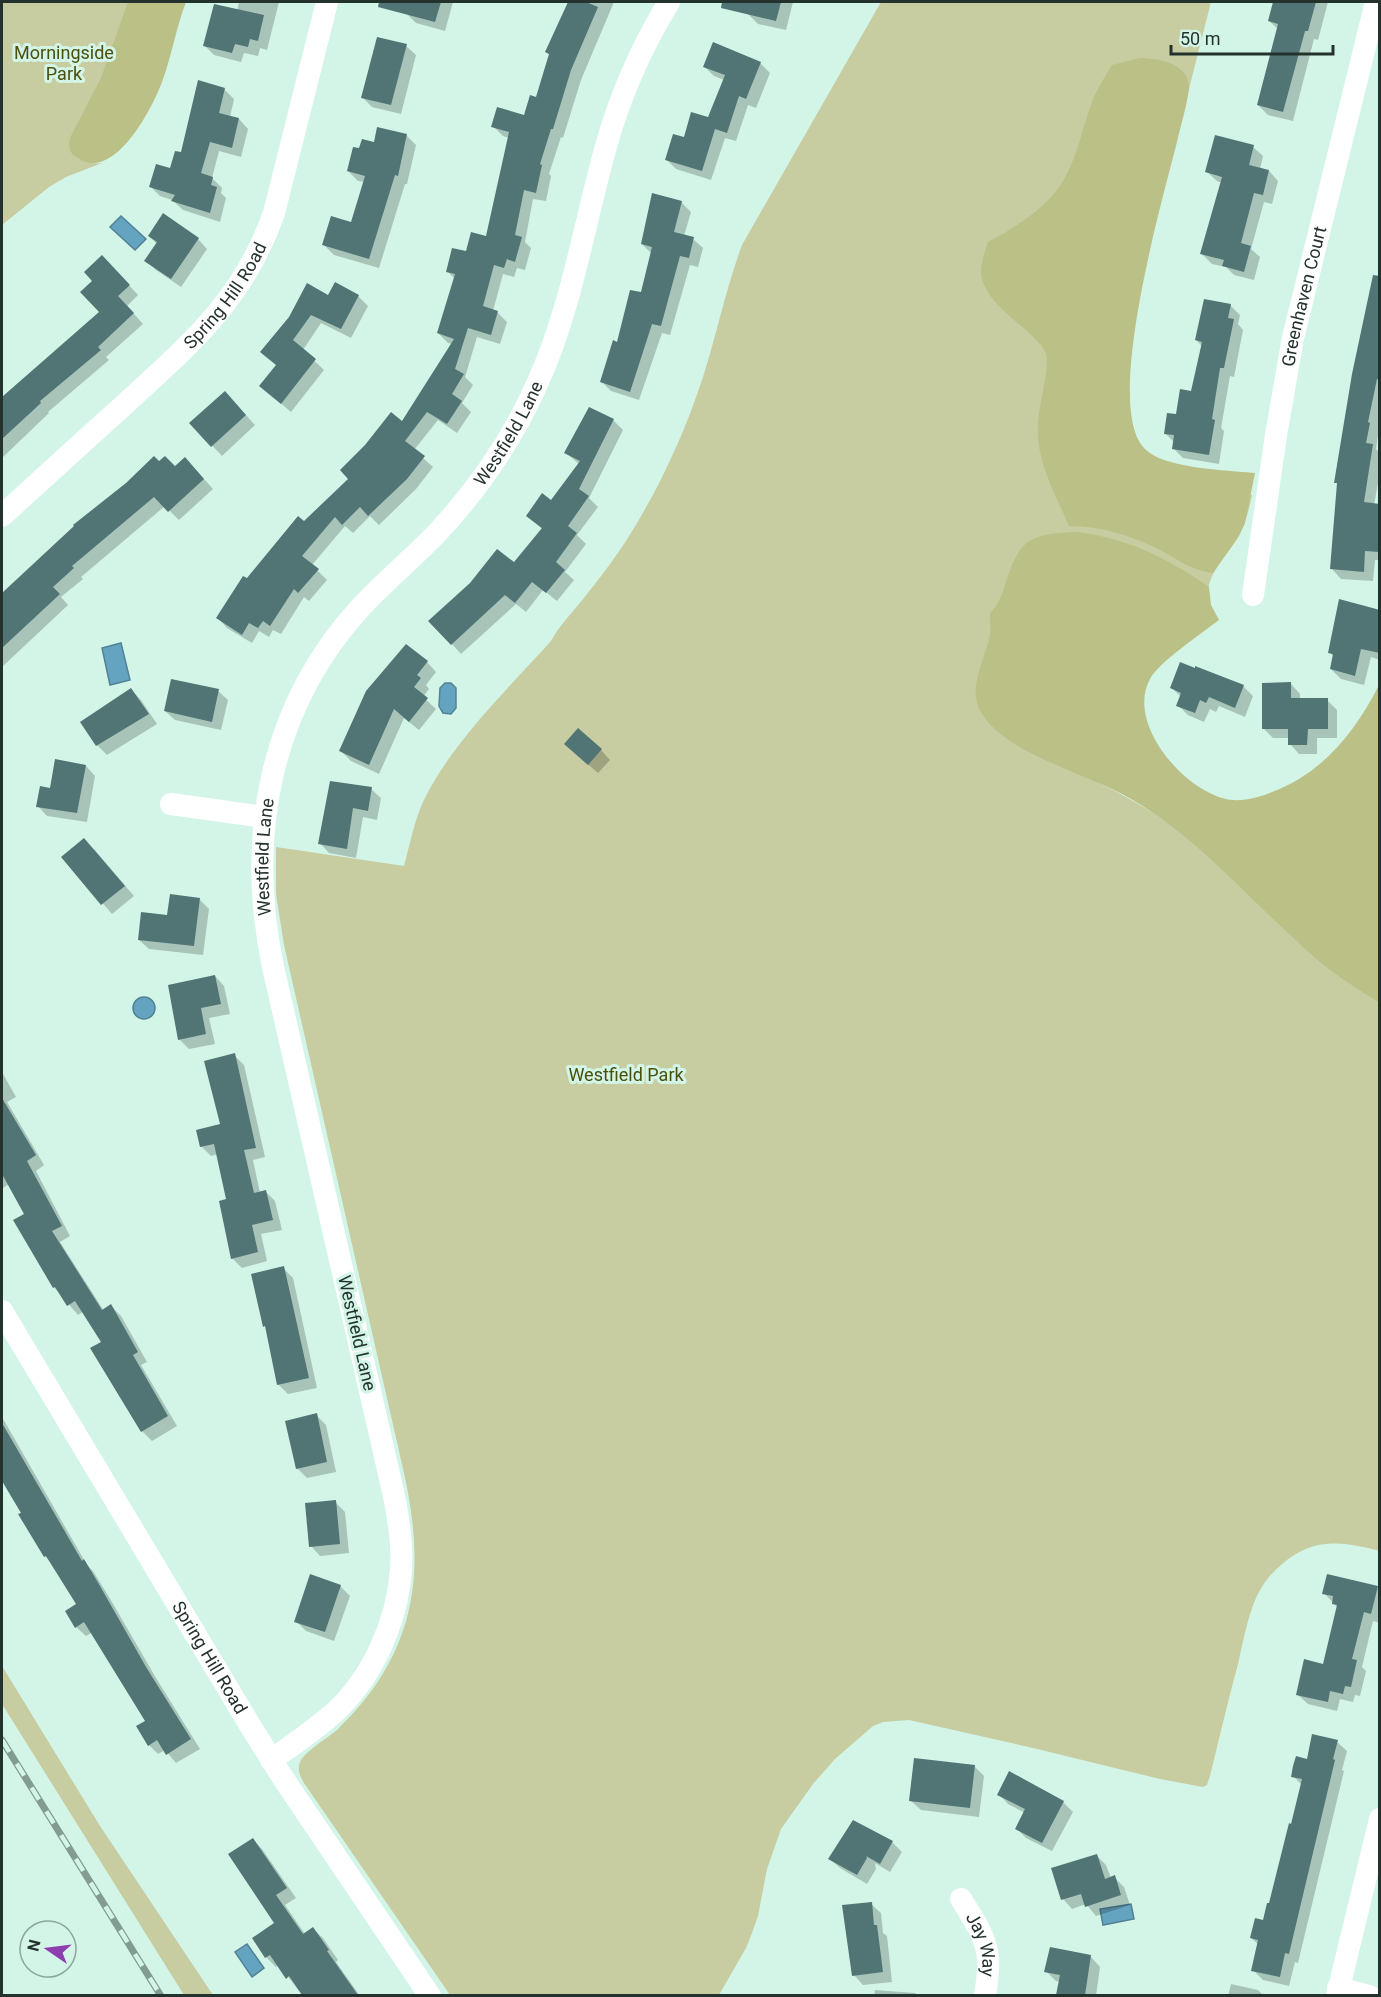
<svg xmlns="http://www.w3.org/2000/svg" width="1381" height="1997" font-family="Roboto,sans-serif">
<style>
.green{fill:#c7cca1}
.forest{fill:#bac086}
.water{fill:#64a4c1;stroke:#518295;stroke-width:1.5}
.shadow{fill:#0003}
.building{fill:#517475}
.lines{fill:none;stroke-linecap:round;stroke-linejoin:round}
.minor{stroke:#fff;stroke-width:22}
.rail-casing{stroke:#839c92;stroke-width:7}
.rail{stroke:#d3f5e8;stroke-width:4.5;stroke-dasharray:14;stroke-linecap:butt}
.labels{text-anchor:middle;stroke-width:6;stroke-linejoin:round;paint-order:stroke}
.park-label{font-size:18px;fill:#4b4f0a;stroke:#d3f5e8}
.street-label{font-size:18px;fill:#24322d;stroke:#d3f5e8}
</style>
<rect width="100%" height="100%" fill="#d3f5e8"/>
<!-- green -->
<g class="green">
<path d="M2,2H163L69,146C73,161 88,164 102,163L66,177L49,187L2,225Z"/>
<path d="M881,2H1211L1095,460L1252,495C1249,509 1246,523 1239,535C1224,563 1192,584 1218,618L1042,757C1091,779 1140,800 1182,834C1228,870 1266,914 1309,953C1330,972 1355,988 1379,1003L1380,1551C1342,1541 1312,1537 1281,1565C1270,1574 1262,1585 1256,1598C1247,1619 1243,1642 1238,1664C1228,1701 1219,1739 1210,1776L1207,1785L1203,1787L1160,1779L1033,1748L909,1720L883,1722L873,1726L835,1759L813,1784L781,1829L767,1869L758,1916L752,1933L746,1948L719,1995H450L304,1783C300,1776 297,1770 300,1762C305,1751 328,1738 338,1729C353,1714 367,1698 379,1680C422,1614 420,1546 404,1473L284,945L276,894V847L404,866C410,844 414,821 424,800C453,741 507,690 551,641C560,624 575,610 587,594C608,568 628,540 644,511C668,469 688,423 703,377C717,333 726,288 742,245Z"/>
<polygon points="2,1666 100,1826 213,1995 184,1995 2,1704"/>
</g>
<!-- forest -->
<g class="forest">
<path d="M128,2H186C176,28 172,55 162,82C152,109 114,183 77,158C69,153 68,147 70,138L101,78Z"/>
<path d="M1140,58C1161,59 1188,63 1189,88C1187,106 1181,124 1177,142C1163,198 1102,408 1145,449C1165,469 1226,470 1255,473L1245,523L1239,536L1213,573C1193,571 1179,560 1162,551C1133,536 1102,526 1069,526C1056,495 1036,461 1038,426C1038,408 1050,368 1046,354C1043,345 1035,339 1029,333C1011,316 980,296 981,269C982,260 985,251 988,242C1015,228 1048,207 1063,181C1078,156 1082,128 1092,102C1097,89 1105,77 1112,65Z"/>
<path d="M1075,532C1125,537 1168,558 1209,587L1211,605L1219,620C1202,633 1158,663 1150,679C1125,724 1187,795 1232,800C1246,801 1260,797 1272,792C1323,773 1355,732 1379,685V1003C1355,988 1330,972 1309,953C1249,899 1202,841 1131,799C1089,774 1008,755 982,714C966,689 985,661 990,635C991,628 990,620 990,613C998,605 1002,596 1005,585C1019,541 1027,534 1075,532Z"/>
</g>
<!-- water -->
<g class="water">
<polygon points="121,216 146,239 135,250 110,227"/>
<polygon points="121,643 130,680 110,685 102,648"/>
<polygon points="445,683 451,683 456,688 456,708 451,714 443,713 439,706 440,688"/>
<circle cx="144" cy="1008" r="11"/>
<polygon points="1131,1904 1134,1919 1103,1925 1100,1909"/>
<polygon points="247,1944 264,1968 252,1977 235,1952"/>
</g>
<!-- shadow -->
<g class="shadow">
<polygon points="239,2 279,2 267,50 260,48 258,56 244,53 241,62 214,55 205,46 237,11"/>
<polygon points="404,2 453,2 445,31 416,23 407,14 409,6"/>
<polygon points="569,2 614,2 581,80 563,138 561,137 549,174 551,176 546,201 533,199 525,242 531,248 525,270 517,268 514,277 503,274 493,311 497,312 507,322 500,344 477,337 465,377 473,385 462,403 471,412 457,433 438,420 414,450 433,467 416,489 379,525 370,516 353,533 345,526 312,565 327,580 309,601 304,597 281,634 273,630 269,637 259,631 252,643 227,628 218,618 247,580 350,479 403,423 452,344 448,343 438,333 455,279 447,271 488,237 509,138 503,136 493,126 525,117 537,99 550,55 547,52"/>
<polygon points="751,2 793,2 786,30 758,24 748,14"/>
<polygon points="1274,2 1328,2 1318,40 1314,39 1293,121 1268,115 1258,105 1278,29 1269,21"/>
<polygon points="406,46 416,55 401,114 372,107 362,97"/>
<polygon points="760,63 770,73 756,108 748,105 736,141 725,138 711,180 676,169 666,159 685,139 709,119 724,80 714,76 705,67"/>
<polygon points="224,89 234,99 230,117 239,119 248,129 241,157 219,151 212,178 222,188 221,193 226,198 220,222 183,210 172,200 160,196 151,187 171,170"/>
<polygon points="379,129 407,136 416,145 407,184 405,184 379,268 334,255 324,245 352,224 365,182 358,181 348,171 360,150 375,144"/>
<polygon points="1253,147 1263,156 1260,169 1269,171 1278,181 1272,204 1264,202 1251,249 1260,257 1254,280 1234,275 1226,267 1212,264 1202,254 1222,183 1217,181 1207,172"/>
<polygon points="681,202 691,212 684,236 693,239 703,248 698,267 690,265 670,335 662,333 639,400 611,391 601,381 642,294 652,254 642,244"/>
<polygon points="149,236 198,239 207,249 181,287 156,270 146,260 157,244"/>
<polygon points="112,267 138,295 127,306 143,324 106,357 109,360 48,412 49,413 2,458 2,397 101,312"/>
<polygon points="336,284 358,296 368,306 351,338 321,323 303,350 324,370 291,412 271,395 278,366 262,352 329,297"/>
<polygon points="1380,294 1380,421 1376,449 1380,453 1380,472 1374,505 1380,505 1380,560 1375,560 1373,581 1341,579 1332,569 1338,484 1336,482"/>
<polygon points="1230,305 1240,315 1238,324 1243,330 1234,377 1230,376 1221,428 1224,431 1219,464 1183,458 1174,449 1175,443 1165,433 1192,393 1202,346 1196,340"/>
<polygon points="234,402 255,425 222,456 191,423"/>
<polygon points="613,420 623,430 589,498 598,507 577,535 586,544 565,572 574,580 557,601 543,590 526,612 516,604 461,654 452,644 542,529 527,516 552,502 579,464 566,453"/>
<polygon points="176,468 195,469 213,489 179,520 165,506 81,577 83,579 61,597 68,605 2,667 2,595 76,527"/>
<polygon points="1380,611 1380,660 1371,657 1364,685 1341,679 1331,669 1334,657 1330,653"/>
<polygon points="427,662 436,672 426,685 429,689 423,697 436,709 419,730 404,718 379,774 351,761 341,751"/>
<polygon points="1291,684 1300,694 1300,700 1327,700 1337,710 1337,738 1317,738 1317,754 1299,754 1290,744 1290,738 1273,738 1263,728"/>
<polygon points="1243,686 1253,696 1245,717 1219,706 1216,712 1210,709 1204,722 1188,715 1178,705 1181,697 1172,688"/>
<polygon points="131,690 141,700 157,724 107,755 97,745"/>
<polygon points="218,691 228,700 221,730 175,720 165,711"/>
<polygon points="601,750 610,760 598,773 576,754"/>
<polygon points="86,766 95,776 87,822 47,816 38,806 51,790"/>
<polygon points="371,789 381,798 377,820 363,817 356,858 329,853 320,843 326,804"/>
<polygon points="94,849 134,896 112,914 63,857"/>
<polygon points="200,900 209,909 203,955 149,949 139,940 169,917"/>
<polygon points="215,976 224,986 230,1014 209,1018 215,1044 189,1049 180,1040 170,986"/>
<polygon points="234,1055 244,1065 265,1157 253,1160 260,1193 266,1192 275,1201 282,1230 261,1234 267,1261 242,1268 232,1258 228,1201 218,1154 211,1156 201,1146 222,1126"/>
<polygon points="2,1072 16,1097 7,1102 44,1165 36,1171 70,1236 60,1242 104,1311 111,1306 121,1316 147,1362 141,1365 177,1426 152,1441 142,1431 103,1342 84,1311 78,1315 54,1287 15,1221 26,1215 9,1184 3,1188 2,1187"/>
<polygon points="283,1268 293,1278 317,1388 288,1394 278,1384 267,1328 265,1326"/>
<polygon points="316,1415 326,1425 336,1472 307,1478 297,1468"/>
<polygon points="2,1417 87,1565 93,1571 109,1597 156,1678 200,1749 176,1763 165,1750 158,1754 149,1745 147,1721 93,1632 86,1636 76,1627 78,1605 53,1565 45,1556 23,1513 2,1478"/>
<polygon points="335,1502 345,1512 349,1553 320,1556 311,1546"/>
<polygon points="340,1586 350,1596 334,1641 306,1631 296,1621"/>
<polygon points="1377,1587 1380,1590 1380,1623 1373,1621 1362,1667 1366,1671 1360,1696 1355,1695 1353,1702 1340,1699 1337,1711 1308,1704 1298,1695 1324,1665 1338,1608 1324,1593"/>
<polygon points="1337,1742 1347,1751 1342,1770 1344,1771 1298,1963 1295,1962 1289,1986 1263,1980 1253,1970 1259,1945 1251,1938 1264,1922 1270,1905 1302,1785 1293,1776 1308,1760"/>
<polygon points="974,1766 984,1776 979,1817 921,1810 911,1801"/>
<polygon points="999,1794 1063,1802 1073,1812 1052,1851 1026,1838 1017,1829 1025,1813 1008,1804"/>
<polygon points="853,1822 892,1842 902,1852 890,1872 875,1863 876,1869 867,1884 840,1868 830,1859"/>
<polygon points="252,1839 262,1849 296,1898 285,1905 305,1934 313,1929 323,1938 338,1960 336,1962 360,1996 303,1996 279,1965 276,1967 266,1957 276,1923"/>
<polygon points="1097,1856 1106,1865 1111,1878 1114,1877 1124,1887 1130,1905 1096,1916 1086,1904 1072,1909 1063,1899"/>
<polygon points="871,1904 881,1913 883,1933 887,1936 892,1982 863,1985 854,1975"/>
<polygon points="1051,1949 1091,1957 1100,1967 1096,1996 1058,1996 1060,1982 1056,1981 1046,1971"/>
<polygon points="1231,1984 1258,1990 1264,1996 1228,1996"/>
<polygon points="875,1990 915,1993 918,1996 874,1996"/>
</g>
<!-- building -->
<g class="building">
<polygon points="379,2 441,2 435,22 378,7"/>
<polygon points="568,2 586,2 598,7 571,70 553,129 551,129 540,164 542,165 536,193 524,190 515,235 522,237 515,262 507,259 504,268 494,265 483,306 498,311 491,335 468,328 455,369 464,374 452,394 462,401 447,424 427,412 405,441 425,456 407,479 368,516 360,507 342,525 335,517 302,556 319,569 298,593 294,589 270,626 263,621 258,628 249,623 242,635 216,618 243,576 247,578 298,516 304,521 348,479 340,470 365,445 391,412 402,421 454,339 437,333 455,274 446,272 452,248 466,251 471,232 486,236 509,132 491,127 497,107 524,115 530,95 536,97 549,54 545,52"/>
<polygon points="722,2 781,2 776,21 721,8"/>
<polygon points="1273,2 1316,2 1308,31 1305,31 1283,112 1257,105 1278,24 1268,21"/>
<polygon points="214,4 264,15 258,41 250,39 248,47 235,44 232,53 203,46"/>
<polygon points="377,37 407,44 391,105 361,98"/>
<polygon points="713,42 761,62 746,99 739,96 727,133 715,129 702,171 665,160 673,134 684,137 691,112 708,117 725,75 703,67"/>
<polygon points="198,80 225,88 219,113 239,118 232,148 210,142 201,173 213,177 211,185 217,187 210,213 171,201 175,195 149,187 156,164 170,168 175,151 181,152"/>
<polygon points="377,127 407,134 398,176 395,175 369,259 322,245 331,216 351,222 365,176 347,171 353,147 359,148 362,139 374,142"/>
<polygon points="1215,135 1254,145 1249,165 1269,170 1263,195 1254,193 1241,243 1251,246 1244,272 1222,266 1224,260 1200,254 1222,177 1205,172"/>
<polygon points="652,193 682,201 674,232 694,237 689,258 680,256 661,326 652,324 630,392 600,382 613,340 617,342 630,290 641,292 652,247 641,244"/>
<polygon points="163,213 199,238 171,279 144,261 157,242 148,236"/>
<polygon points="102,255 130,285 118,296 134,313 98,347 101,350 40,401 41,403 2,439 2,397 99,312 80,292 92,281 84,272"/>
<polygon points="1373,275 1380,276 1380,379 1377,379 1368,422 1370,423 1366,443 1373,444 1364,502 1380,504 1380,552 1365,551 1364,572 1330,569 1337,483 1334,483 1352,374"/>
<polygon points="335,282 359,295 341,329 311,315 293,340 316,359 281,404 259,386 276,365 260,352 289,317 307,283 328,295"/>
<polygon points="1204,299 1231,304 1228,318 1234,319 1224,368 1220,368 1212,419 1215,420 1209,455 1172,449 1174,435 1164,434 1167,413 1176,414 1180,389 1191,391 1202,342 1195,340"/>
<polygon points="225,391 246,415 211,447 189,423"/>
<polygon points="589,407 614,419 579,489 589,496 568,526 577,533 556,562 565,570 546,593 532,582 515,603 505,595 451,645 428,621 470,583 497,549 514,562 542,528 526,516 542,493 551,500 580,461 564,453"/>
<polygon points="154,456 159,461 165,456 175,466 185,457 204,479 168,512 154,497 72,566 74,568 53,587 60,594 2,648 2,593 74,526 73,525 126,483"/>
<polygon points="1339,599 1380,610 1380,653 1361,649 1355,676 1330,669 1333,654 1328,653"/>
<polygon points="406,644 428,661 417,675 421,678 414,687 428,698 409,722 394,709 369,765 339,751 366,691"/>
<polygon points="1180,662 1195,668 1195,666 1244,685 1235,708 1209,697 1206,703 1200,700 1195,713 1176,706 1181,693 1170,688"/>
<polygon points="171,679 219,689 212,722 164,711"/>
<polygon points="1291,682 1291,698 1328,698 1328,729 1308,729 1307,745 1288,745 1288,729 1262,729 1262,683"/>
<polygon points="131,688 149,714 96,746 80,722"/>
<polygon points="578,728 602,749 588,765 564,744"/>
<polygon points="55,759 86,765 77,813 36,807 40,786 50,788"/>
<polygon points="330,781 372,787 368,811 353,808 347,849 318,844"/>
<polygon points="84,838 125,886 101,905 61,857"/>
<polygon points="170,894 200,898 194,946 138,940 141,912 167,915"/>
<polygon points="215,975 221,1004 201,1008 206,1034 178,1040 168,985"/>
<polygon points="235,1053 256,1148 244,1150 254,1193 266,1190 273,1220 252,1225 258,1252 231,1259 219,1201 226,1199 214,1144 200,1147 196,1130 220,1124 204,1061"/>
<polygon points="2,1098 36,1155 27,1161 62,1226 52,1231 102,1310 111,1304 138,1352 133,1355 168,1416 141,1432 90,1348 101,1342 75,1301 67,1306 55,1287 53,1288 13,1220 24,1214 2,1174"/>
<polygon points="284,1266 309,1378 277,1385 265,1326 263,1327 251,1274"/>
<polygon points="317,1413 327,1462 296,1469 285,1421"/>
<polygon points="2,1423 82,1561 84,1559 100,1586 146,1667 191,1739 166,1755 157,1740 148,1746 136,1726 145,1721 84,1622 75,1628 65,1611 76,1604 46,1556 44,1557 18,1514 21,1513 2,1481"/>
<polygon points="336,1500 340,1544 309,1547 305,1503"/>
<polygon points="310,1574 341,1585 325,1632 294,1622"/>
<polygon points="1327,1574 1378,1586 1371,1614 1364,1612 1352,1659 1357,1660 1351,1687 1345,1686 1343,1694 1330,1691 1328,1702 1296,1695 1304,1659 1323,1664 1337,1605 1332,1604 1333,1596 1322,1594"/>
<polygon points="1312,1734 1338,1740 1333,1759 1335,1760 1289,1954 1285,1953 1280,1977 1251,1971 1258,1940 1250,1938 1255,1918 1263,1920 1267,1903 1269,1903 1289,1823 1291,1824 1302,1779 1291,1777 1293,1766 1296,1756 1307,1759"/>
<polygon points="914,1758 975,1765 970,1808 909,1801"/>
<polygon points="1009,1771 1064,1801 1042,1843 1015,1829 1025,1809 997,1795"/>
<polygon points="853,1820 893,1841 880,1864 866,1856 867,1858 857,1875 828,1859"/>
<polygon points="253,1838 287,1888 276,1895 303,1934 313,1927 329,1950 327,1951 358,1995 302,1995 289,1976 286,1979 270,1955 265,1958 252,1938 274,1923 228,1854"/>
<polygon points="1097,1854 1105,1879 1115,1875 1121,1895 1085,1907 1081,1894 1061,1900 1051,1868"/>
<polygon points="872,1902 874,1925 877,1925 883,1972 852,1976 842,1905"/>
<polygon points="1050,1947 1091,1955 1085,1995 1056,1995 1060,1975 1044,1972"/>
</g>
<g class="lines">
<!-- minor -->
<g class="minor">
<path id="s1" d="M2,516C42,479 83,442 124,405C190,344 243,301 274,213L327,2"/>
<path id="s2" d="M1253,595L1276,435L1293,338L1376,2"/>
<polyline points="171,804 264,817"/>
<path id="s3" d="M2,1311L251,1727L283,1778L430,1996"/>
<path id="s4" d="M271,1760C293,1745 314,1730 334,1713C373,1677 397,1622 401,1570C403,1542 398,1514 392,1487L273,967C246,837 269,708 360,608C385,581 413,558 438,532C478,489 513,438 537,384C571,310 583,229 605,150C619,98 641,48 669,2"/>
<path id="s5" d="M961,1899C972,1917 986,1936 988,1958C989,1970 987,1983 985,1996"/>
<polyline points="1338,1988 1369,1996"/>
<polyline points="1337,1996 1380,1819"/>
</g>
<defs>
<polyline id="rail" points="2,1740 161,1996"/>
</defs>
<!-- rail casing -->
<use href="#rail" class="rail-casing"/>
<!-- rail -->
<use href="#rail" class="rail"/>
</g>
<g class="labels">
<!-- park labels -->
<g class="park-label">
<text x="64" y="59">Morningside<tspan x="64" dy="21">Park</tspan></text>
<text x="626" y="1081">Westfield Park</text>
</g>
<!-- street labels -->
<g class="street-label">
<text dy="6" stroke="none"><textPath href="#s1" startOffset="315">Spring Hill Road</textPath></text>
<text dy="6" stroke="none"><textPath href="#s2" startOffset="303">Greenhaven Court</textPath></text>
<text dy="6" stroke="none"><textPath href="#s4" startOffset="1472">Westfield Lane</textPath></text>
<text dy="6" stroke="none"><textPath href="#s4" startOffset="968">Westfield Lane</textPath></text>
<text transform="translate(357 1333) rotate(77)" y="6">Westfield Lane</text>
<text dy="6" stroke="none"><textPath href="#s3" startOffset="404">Spring Hill Road</textPath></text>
<text dy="6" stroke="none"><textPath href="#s5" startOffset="51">Jay Way</textPath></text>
</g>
</g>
<!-- border -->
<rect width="1381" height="1997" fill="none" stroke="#24322d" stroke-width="6"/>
<!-- north arrow -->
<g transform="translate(48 1949) rotate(284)"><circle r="28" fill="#d3f5e8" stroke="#8da79d" stroke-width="1.5"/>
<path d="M0-4.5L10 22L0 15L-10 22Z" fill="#8d3faf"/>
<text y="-9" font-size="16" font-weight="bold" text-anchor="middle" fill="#24322d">N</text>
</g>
<!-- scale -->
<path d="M1171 45v9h162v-9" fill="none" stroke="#24322d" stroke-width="3"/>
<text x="1180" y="45" font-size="18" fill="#24322d" stroke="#d3f5e8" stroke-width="4.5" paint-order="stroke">50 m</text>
</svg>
